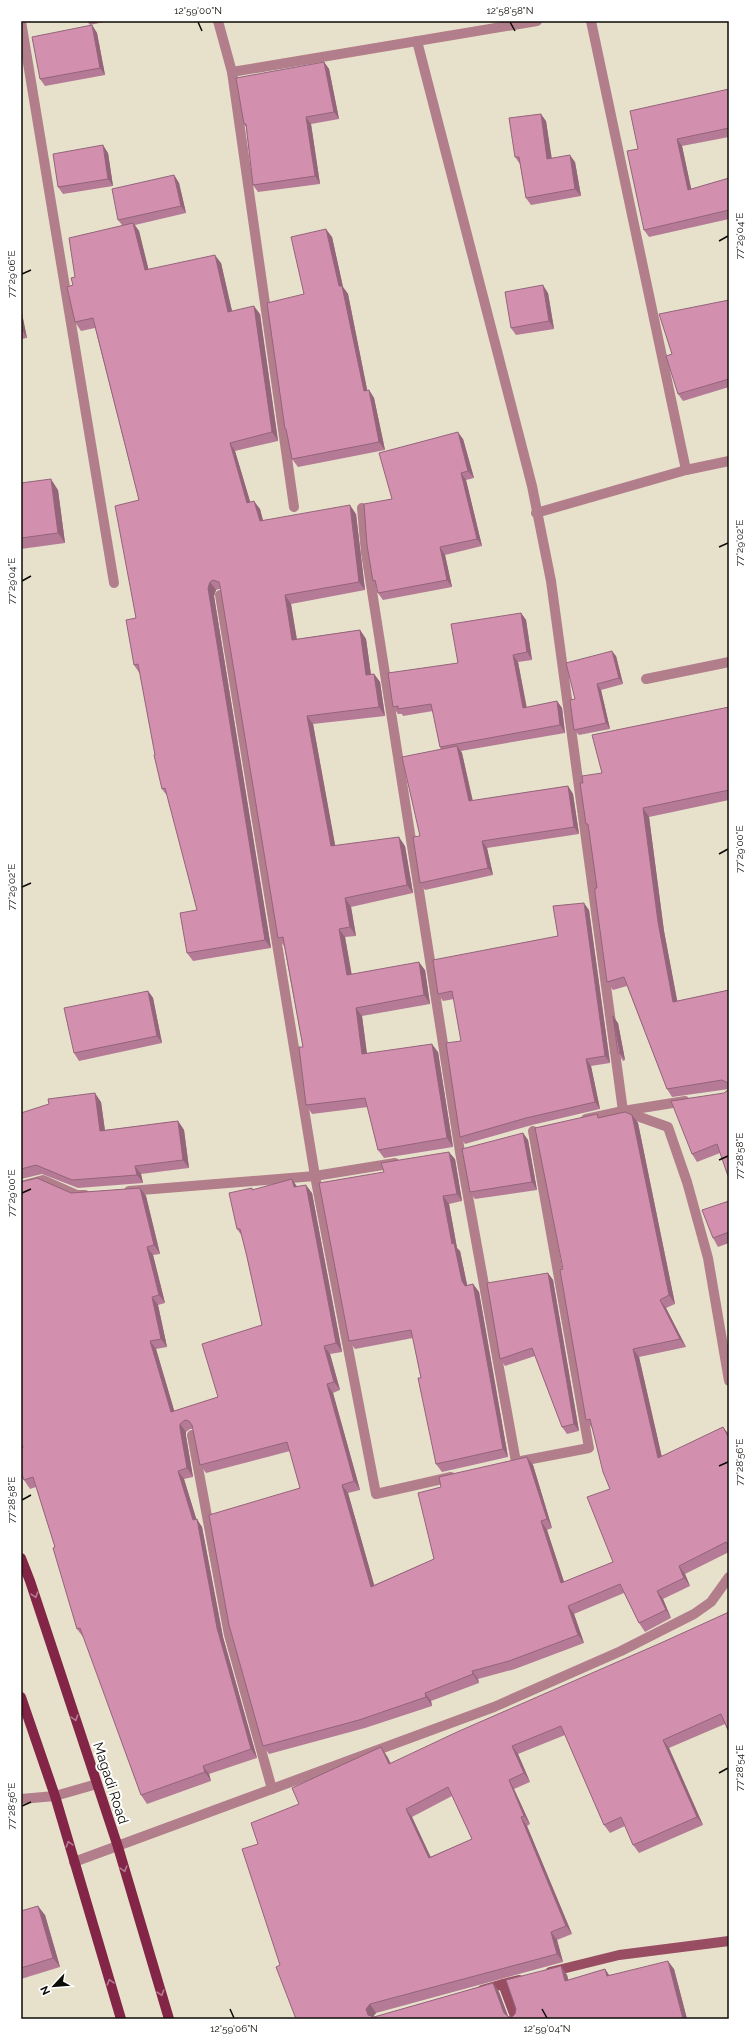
<svg xmlns="http://www.w3.org/2000/svg" width="750" height="2040" font-family="Raleway,sans-serif">
<style>
.lines{fill:none;stroke-linecap:round;stroke-linejoin:round}
.street{stroke:#b37e8b;stroke-width:10}
.secondary{stroke:#984d62;stroke-width:10}
.primary{stroke:#822546;stroke-width:10}
.wall{fill:#b57b96;fill-rule:evenodd}
.shaded-wall{fill:#94647a}
.building{fill:#d38fae;stroke:#94647a;fill-rule:evenodd}
.oneway{stroke:#b47c90}
.ticks{fill:none;stroke:#0d0b05;stroke-width:1.5}
.labels{text-anchor:middle;stroke-width:4;stroke-linejoin:round;paint-order:stroke}
.street-label{font-size:14px;fill:#0d0b05;stroke:#fff}
.neatline{fill:none;stroke:#0d0b05;stroke-width:1.5}
.ticks-label{font-size:10px;text-anchor:middle;fill:#0d0b05}
</style>
<rect width="100%" height="100%" fill="#e7e1cc"/>
<g class="lines">
<!-- street -->
<g class="street">
<polyline points="21,21 114,583"/>
<polyline points="218,21 232,72 294,507"/>
<polyline points="591,21 686,470"/>
<polyline points="417,41 532,486 551,581 623,1111 685,1101"/>
<polyline points="232,72 537,21"/>
<polyline points="362,508 366,553 460,1152 516,1462"/>
<polyline points="536,513 686,470 729,461"/>
<polyline points="220,595 315,1176 376,1494 451,1477"/>
<polyline points="646,679 729,662"/>
<polyline points="586,1119 623,1111 668,1127 687,1182 708,1258 729,1381"/>
<polyline points="21,1186 43,1180 77,1195 85,1195"/>
<polyline points="129,1191 315,1176 395,1163"/>
<polyline points="192,1435 229,1635 272,1789"/>
<polyline points="516,1462 589,1448 533,1131"/>
<polyline points="21,1799 55,1796 97,1784"/>
<polyline points="74,1862 494,1707 621,1651 694,1614 711,1602 729,1577"/>
</g>
<!-- secondary -->
<g class="secondary">
<polyline points="550,1972 619,1955 729,1941"/>
<polyline points="503,1984 519,1980"/>
<polyline points="482,1990 503,1984 516,2019"/>
</g>
<!-- primary -->
<g class="primary">
<polyline points="21,1558 30,1581 118,1847 169,2019"/>
<polyline points="21,1697 55,1796 121,2019"/>
</g>
</g>
<!-- wall -->
<g class="wall">
<polygon points="87,21 108,21 90,25"/>
<polygon points="92,25 97,33 105,75 45,86 40,79"/>
<polygon points="324,62 329,69 339,119 311,124 320,184 258,192 253,185 246,127 244,124"/>
<polygon points="729,89 729,137 682,146 691,189 729,178 729,219 649,237 644,230 638,149"/>
<polygon points="546,121 551,158 575,162 581,196 531,205 526,198 520,164 515,157"/>
<polygon points="108,153 113,186 63,194 58,187"/>
<polygon points="174,175 179,183 186,213 135,225 139,231 148,269 221,263 232,311 260,314 278,441 235,451 250,502 260,509 263,520 356,514 365,590 291,604 297,639 360,630 366,639 371,674 374,674 380,682 385,716 313,724 335,846 405,846 413,893 351,907 356,936 345,937 352,975 425,970 430,1004 362,1016 367,1053 438,1052 453,1147 384,1158 378,1150 368,1107 312,1114 306,1105 303,1047 284,946 278,938 221,589 219,589 216,590 214,596 271,948 193,961 187,953 197,910 168,797 162,789 140,674 134,665 139,500 95,328 81,331 75,322 73,285 75,277 122,225 118,220"/>
<polygon points="332,237 343,287 348,294 367,390 369,390 374,398 385,450 298,467 292,459 287,432 285,429"/>
<polygon points="548,293 554,329 516,335 511,328"/>
<polygon points="729,300 729,387 683,401 678,394 672,354"/>
<polygon points="21,309 27,338 21,339"/>
<polygon points="463,439 474,478 466,480 482,546 445,555 452,587 383,600 378,593 376,585 373,581 392,499"/>
<polygon points="21,483 58,490 65,543 21,549"/>
<polygon points="521,613 526,620 532,660 518,662 527,708 557,701 562,708 565,733 461,751 462,753 473,801 568,786 573,794 579,834 487,848 493,875 425,890 420,883 420,836 441,750 440,747 433,711 403,716 402,714 398,714 393,707 458,663"/>
<polygon points="616,656 623,684 601,690 610,729 579,735 574,730 575,699"/>
<polygon points="729,707 729,800 649,817 664,931 677,1001 729,990 729,1179 720,1153 697,1162 692,1154 724,1093 729,1089 672,1097 667,1089 627,986 613,990 607,982 597,888 589,829 586,824 583,783"/>
<polygon points="589,910 610,1063 591,1066 600,1109 532,1125 465,1144 460,1137 461,1041 454,999 443,1001 438,994 558,936"/>
<polygon points="148,991 153,998 162,1043 79,1061 74,1053"/>
<polygon points="618,1023 625,1060 623,1061 618,1053"/>
<polygon points="101,1102 105,1130 178,1121 184,1130 189,1168 141,1174 143,1183 78,1188 42,1174 21,1179 21,1113"/>
<polygon points="632,1115 638,1123 675,1304 666,1308 686,1347 639,1357 662,1457 723,1427 729,1435 729,1552 685,1574 690,1586 663,1599 671,1618 645,1632 639,1623 624,1593 574,1614 584,1643 515,1669 478,1679 479,1683 431,1701 432,1706 365,1728 269,1754 263,1746 300,1488 290,1451 206,1473 200,1465 193,1429 190,1429 186,1432 186,1436 193,1477 184,1479 196,1519 202,1527 223,1637 257,1758 209,1774 211,1781 147,1804 141,1795 84,1637 83,1637 77,1629 55,1547 36,1487 30,1489 24,1480 23,1448 71,1193 140,1188 146,1196 160,1254 153,1255 165,1303 158,1305 167,1347 156,1349 174,1411 218,1397 262,1325 247,1257 242,1236 237,1229 253,1190 297,1186 312,1193 342,1352 330,1354 340,1390 333,1393 360,1490 348,1493 374,1585 434,1559 441,1487 527,1457 533,1465 552,1528 547,1530 564,1582 613,1562 610,1489 592,1428 586,1420 563,1269 600,1118"/>
<polygon points="523,1133 528,1140 537,1190 475,1199 470,1192"/>
<polygon points="455,1159 462,1201 449,1204 457,1248 460,1251 467,1285 473,1284 479,1292 508,1457 442,1472 436,1464 421,1378 413,1338 355,1349 349,1341"/>
<polygon points="729,1201 729,1243 718,1247 713,1238"/>
<polygon points="548,1273 553,1280 579,1431 567,1434 562,1427 535,1356 505,1366 500,1359"/>
<path d="M729,1612V1732L725,1724L669,1748L703,1825L639,1853L633,1845L625,1826L610,1833L604,1825L565,1735L518,1754L530,1782L514,1789L530,1824L527,1826L572,1934L557,1940L563,1962L376,2013L373,2017H374L493,1983L499,1992L508,2016L512,2017L515,2014L561,1966L567,1975L568,1980L605,1969L609,1975L674,1969L687,2019H296L280,1965L258,1844L299,1804L387,1756L391,1764L663,1642ZM452,1796L472,1839L430,1857L412,1817Z"/>
<polygon points="21,1911 45,1915 60,1967 21,1979"/>
</g>
<!-- shaded-wall -->
<g class="shaded-wall">
<polygon points="92,25 97,33 105,75 100,68"/>
<polygon points="324,62 329,69 339,119 334,112"/>
<polygon points="541,114 546,121 553,166 547,159"/>
<polygon points="306,117 311,124 320,184 315,176"/>
<polygon points="677,139 682,146 693,197 688,190"/>
<polygon points="103,145 108,153 113,186 108,179"/>
<polygon points="570,155 575,162 581,196 575,189"/>
<polygon points="174,175 179,183 186,213 181,206"/>
<polygon points="133,223 139,231 151,279 145,270"/>
<polygon points="326,229 332,237 343,287 348,294 369,399 364,391"/>
<polygon points="215,255 221,263 234,320 228,312"/>
<polygon points="543,285 548,293 554,329 549,321"/>
<polygon points="254,306 260,314 278,441 272,432"/>
<polygon points="21,309 27,338 22,330 21,326"/>
<polygon points="369,390 374,398 385,450 379,442"/>
<polygon points="458,432 463,439 474,478 468,471"/>
<polygon points="230,443 235,451 253,511 247,503"/>
<polygon points="461,473 466,480 482,546 477,539"/>
<polygon points="51,479 58,490 65,543 58,533"/>
<polygon points="254,501 260,509 265,529 260,521"/>
<polygon points="350,505 356,514 365,590 359,582"/>
<polygon points="440,547 445,555 452,587 447,580"/>
<polygon points="210,582 216,590 214,596 271,948 265,940 208,588"/>
<polygon points="285,595 291,604 298,648 292,640"/>
<polygon points="521,613 526,620 532,660 527,652"/>
<polygon points="360,630 366,639 372,683 366,675"/>
<polygon points="612,651 616,656 623,684 619,678"/>
<polygon points="513,655 518,662 528,716 523,708"/>
<polygon points="374,674 380,682 385,716 379,707"/>
<polygon points="597,684 601,690 610,729 606,723"/>
<polygon points="557,701 562,708 565,733 560,725"/>
<polygon points="307,716 313,724 337,855 331,846"/>
<polygon points="457,746 462,753 474,808 469,801"/>
<polygon points="568,786 573,794 579,834 574,827"/>
<polygon points="643,808 649,817 664,931 679,1010 673,1002 658,922"/>
<polygon points="399,837 405,846 413,893 407,885"/>
<polygon points="482,841 487,848 493,875 488,868"/>
<polygon points="345,898 351,907 356,936 350,927"/>
<polygon points="584,903 589,910 610,1063 605,1056"/>
<polygon points="339,929 345,937 353,984 347,975"/>
<polygon points="419,962 425,970 430,1004 424,995"/>
<polygon points="148,991 153,998 162,1043 157,1036"/>
<polygon points="356,1008 362,1016 368,1063 362,1054"/>
<polygon points="613,1016 618,1023 625,1060 620,1053"/>
<polygon points="432,1044 438,1052 453,1147 447,1138"/>
<polygon points="586,1059 591,1066 600,1109 595,1102"/>
<polygon points="95,1093 101,1102 106,1139 100,1131"/>
<polygon points="632,1115 638,1123 675,1304 669,1295"/>
<polygon points="178,1121 184,1130 189,1168 183,1160"/>
<polygon points="523,1133 528,1140 537,1190 532,1182"/>
<polygon points="449,1152 455,1159 462,1201 457,1194"/>
<polygon points="135,1166 141,1174 143,1183 137,1175"/>
<polygon points="292,1179 298,1188 294,1187"/>
<polygon points="306,1185 312,1193 342,1352 336,1343"/>
<polygon points="140,1188 146,1196 160,1254 154,1245"/>
<polygon points="443,1196 449,1204 457,1248 460,1251 468,1289 465,1286 462,1281 452,1244"/>
<polygon points="147,1247 153,1255 165,1303 159,1295"/>
<polygon points="548,1273 553,1280 579,1431 574,1424"/>
<polygon points="473,1284 479,1292 508,1457 503,1449"/>
<polygon points="152,1297 158,1305 167,1347 161,1339"/>
<polygon points="660,1300 666,1308 686,1347 680,1339"/>
<polygon points="150,1341 156,1349 177,1420 171,1412"/>
<polygon points="324,1346 330,1354 340,1390 334,1382"/>
<polygon points="633,1349 639,1357 664,1467 658,1458"/>
<polygon points="327,1384 333,1393 360,1490 354,1481"/>
<polygon points="180,1424 186,1432 186,1436 193,1477 187,1468 180,1428"/>
<polygon points="723,1427 729,1435 729,1438"/>
<polygon points="527,1457 533,1465 552,1528 547,1519"/>
<polygon points="178,1471 184,1479 197,1521 197,1519 202,1527 223,1637 257,1758 251,1749 217,1628 193,1520"/>
<polygon points="342,1485 348,1493 377,1595 371,1587"/>
<polygon points="541,1521 547,1530 567,1591 561,1583"/>
<polygon points="679,1566 685,1574 690,1586 684,1578"/>
<polygon points="657,1591 663,1599 671,1618 666,1610"/>
<polygon points="568,1606 574,1614 584,1643 578,1635"/>
<polygon points="472,1671 478,1679 479,1683 473,1674"/>
<polygon points="425,1693 431,1701 432,1706 426,1697"/>
<polygon points="663,1740 669,1748 703,1825 697,1817"/>
<polygon points="512,1746 518,1754 530,1782 524,1773"/>
<polygon points="381,1747 387,1756 395,1773 389,1764"/>
<polygon points="203,1766 209,1774 211,1781 205,1772"/>
<polygon points="509,1780 514,1789 530,1824 524,1816"/>
<polygon points="406,1809 412,1817 435,1866 429,1858"/>
<polygon points="521,1817 527,1826 572,1934 566,1926"/>
<polygon points="38,1906 45,1915 60,1967 53,1958"/>
<polygon points="551,1932 557,1940 563,1962 557,1954"/>
<polygon points="668,1961 674,1969 687,2019 683,2019"/>
<polygon points="561,1966 567,1975 571,1989 565,1981"/>
<polygon points="605,1969 611,1978 607,1976"/>
<polygon points="493,1983 499,1992 509,2019 504,2013"/>
<polygon points="370,2004 376,2013 372,2018 368,2015 366,2009"/>
</g>
<!-- building -->
<g class="building">
<polygon points="92,25 100,68 40,79 32,37"/>
<polygon points="324,62 334,112 306,117 315,176 253,185 246,124 244,124 236,78"/>
<polygon points="729,89 729,128 677,139 688,190 729,178 729,210 644,230 627,151 638,149 630,111"/>
<polygon points="541,114 547,159 570,155 575,189 526,198 519,157 515,157 509,118"/>
<polygon points="103,145 108,179 58,187 53,154"/>
<polygon points="174,175 181,206 118,220 112,189"/>
<polygon points="133,223 145,270 215,255 228,312 254,306 272,432 230,443 247,503 254,501 260,521 350,505 359,582 285,595 292,640 360,630 366,675 374,674 379,707 307,716 331,846 399,837 407,885 345,898 350,927 339,929 347,975 419,962 424,995 356,1008 362,1054 432,1044 447,1138 378,1150 365,1098 306,1105 299,1047 303,1047 283,937 278,938 220,586 219,582 213,580 210,582 208,588 265,940 187,953 180,913 197,910 165,788 162,789 154,755 155,755 138,664 134,665 126,620 136,618 115,506 139,500 93,318 75,322 67,287 73,285 71,278 75,277 69,238"/>
<polygon points="326,229 339,286 342,286 364,391 369,390 379,442 292,459 286,429 285,429 267,303 304,294 291,237"/>
<polygon points="543,285 549,321 511,328 505,292"/>
<polygon points="729,300 729,379 678,394 666,356 672,354 659,314"/>
<polygon points="458,432 468,471 461,473 477,539 440,547 447,580 378,593 375,580 373,581 367,545 364,504 392,499 379,453"/>
<polygon points="51,479 58,533 21,538 21,483"/>
<polygon points="521,613 527,652 513,655 523,708 557,701 560,725 440,747 431,704 398,709 398,706 393,707 388,673 458,663 451,624"/>
<polygon points="612,651 619,678 597,684 606,723 574,730 570,700 575,699 566,663"/>
<polygon points="729,707 729,790 643,808 658,922 673,1002 729,990 729,1087 728,1083 722,1080 667,1089 624,977 607,982 595,893 595,888 597,888 588,824 586,824 580,783 583,783 582,776 602,773 592,735"/>
<polygon points="457,746 469,801 568,786 574,827 482,841 488,868 420,883 413,837 420,836 402,757"/>
<polygon points="584,903 605,1056 586,1059 595,1102 526,1118 460,1137 446,1043 461,1041 452,991 438,994 433,960 558,936 553,906"/>
<polygon points="148,991 157,1036 74,1053 64,1008"/>
<polygon points="613,1016 620,1053 618,1053"/>
<polygon points="729,1089 729,1179 717,1144 692,1154 671,1101 724,1093"/>
<polygon points="95,1093 100,1131 178,1121 183,1160 135,1166 137,1175 72,1180 36,1165 21,1169 21,1113 49,1104 48,1099"/>
<polygon points="625,1112 632,1115 669,1295 660,1300 680,1339 633,1349 658,1458 723,1427 729,1438 729,1546 726,1542 679,1566 684,1578 657,1591 666,1610 639,1623 620,1584 568,1606 578,1635 509,1661 472,1671 473,1674 425,1693 426,1697 359,1720 263,1746 229,1625 209,1515 300,1488 287,1442 200,1465 192,1425 189,1421 185,1420 180,1424 180,1428 187,1468 178,1471 193,1520 197,1519 217,1628 251,1749 203,1766 205,1772 141,1795 80,1628 77,1629 53,1548 55,1547 33,1477 24,1480 21,1472 21,1448 23,1448 21,1441 21,1182 37,1178 71,1193 140,1188 154,1245 147,1247 159,1295 152,1297 161,1339 150,1341 171,1412 218,1397 202,1344 262,1325 247,1257 240,1229 237,1229 229,1193 252,1188 252,1190 292,1179 294,1187 306,1185 336,1343 324,1346 334,1382 327,1384 354,1481 342,1485 371,1587 434,1559 418,1493 441,1487 439,1477 527,1457 547,1519 541,1521 561,1583 613,1562 587,1497 610,1489 603,1472 590,1419 586,1420 560,1270 563,1269 535,1128 597,1114 598,1118"/>
<polygon points="523,1133 532,1182 470,1192 462,1149"/>
<polygon points="449,1152 457,1194 443,1196 452,1244 454,1243 462,1281 465,1286 473,1284 503,1449 436,1464 418,1378 421,1378 411,1330 349,1341 319,1183 384,1172 381,1163"/>
<polygon points="729,1201 729,1232 713,1238 702,1210"/>
<polygon points="548,1273 574,1424 562,1427 532,1348 500,1359 487,1283"/>
<path d="M729,1612V1730H728L721,1714L663,1740L697,1817L633,1845L621,1817L604,1825L561,1726L512,1746L524,1773L509,1780L524,1816L521,1817L566,1926L551,1932L557,1954L370,2004L366,2009L368,2015L374,2017L493,1983L504,2013L509,2017H512L515,2014L516,2009L506,1980L561,1966L565,1981L605,1969L607,1976L668,1961L683,2019H296L276,1967L280,1965L242,1849L258,1844L251,1823L299,1804L292,1788L381,1747L389,1764L457,1732L663,1642ZM448,1787L472,1839L429,1858L406,1809Z"/>
<polygon points="38,1906 53,1958 21,1968 21,1911"/>
</g>
<!-- one-way arrows -->
<defs><path id="oneway-chevron" d="M-2-3.5L2.5 0L-2 3.5" fill="none" stroke-width="1.6" stroke-linecap="round" stroke-linejoin="round"/></defs>
<g class="oneway">
<use href="#oneway-chevron" transform="translate(35 1595) rotate(72)"/>
<use href="#oneway-chevron" transform="translate(75 1718) rotate(72)"/>
<use href="#oneway-chevron" transform="translate(69 1844) rotate(-107)"/>
<use href="#oneway-chevron" transform="translate(124 1869) rotate(74)"/>
<use href="#oneway-chevron" transform="translate(110 1982) rotate(-106)"/>
<use href="#oneway-chevron" transform="translate(161 1993) rotate(72)"/>
</g>
<!-- ticks -->
<path class="ticks" d="M198,22L202,31M510,22L515,31M719,241L728,236M22,274L31,270M719,547L728,543M22,581L31,576M719,854L728,849M22,887L31,883M719,1160L728,1156M22,1193L31,1189M719,1466L728,1462M22,1500L31,1495M719,1773L728,1768M22,1806L31,1802M230,2009L234,2018M542,2009L547,2018"/>
<g class="labels">
<!-- street labels -->
<g class="street-label">
<text transform="translate(111 1783) rotate(72)" y="5">Magadi Road</text>
</g>
</g>
<!-- border -->
<rect width="750" height="2040" fill="none" stroke="#ffffff" stroke-width="44"/>
<!-- north arrow -->
<g transform="translate(54 1986) rotate(244)" stroke="#ffffff" stroke-width="3" paint-order="stroke">
<path d="M0-3L7 15L0 10L-7 15Z" fill="#0d0b05"/>
<text y="-6" font-size="11" font-weight="bold" text-anchor="middle" fill="#0d0b05">N</text>
</g>
<rect x="22" y="22" width="706" height="1996" class="neatline"/>
<g class="ticks-label">
<text x="198" y="14">12°59'00"N</text>
<text x="510" y="14">12°58'58"N</text>
<text transform="translate(739 236) rotate(-90)" y="4">77°29'04"E</text>
<text transform="translate(11 274) rotate(-90)" y="4">77°29'06"E</text>
<text transform="translate(739 543) rotate(-90)" y="4">77°29'02"E</text>
<text transform="translate(11 581) rotate(-90)" y="4">77°29'04"E</text>
<text transform="translate(739 849) rotate(-90)" y="4">77°29'00"E</text>
<text transform="translate(11 887) rotate(-90)" y="4">77°29'02"E</text>
<text transform="translate(739 1156) rotate(-90)" y="4">77°28'58"E</text>
<text transform="translate(11 1193) rotate(-90)" y="4">77°29'00"E</text>
<text transform="translate(739 1462) rotate(-90)" y="4">77°28'56"E</text>
<text transform="translate(11 1500) rotate(-90)" y="4">77°28'58"E</text>
<text transform="translate(739 1768) rotate(-90)" y="4">77°28'54"E</text>
<text transform="translate(11 1806) rotate(-90)" y="4">77°28'56"E</text>
<text x="234" y="2032">12°59'06"N</text>
<text x="547" y="2032">12°59'04"N</text>
</g>
</svg>
